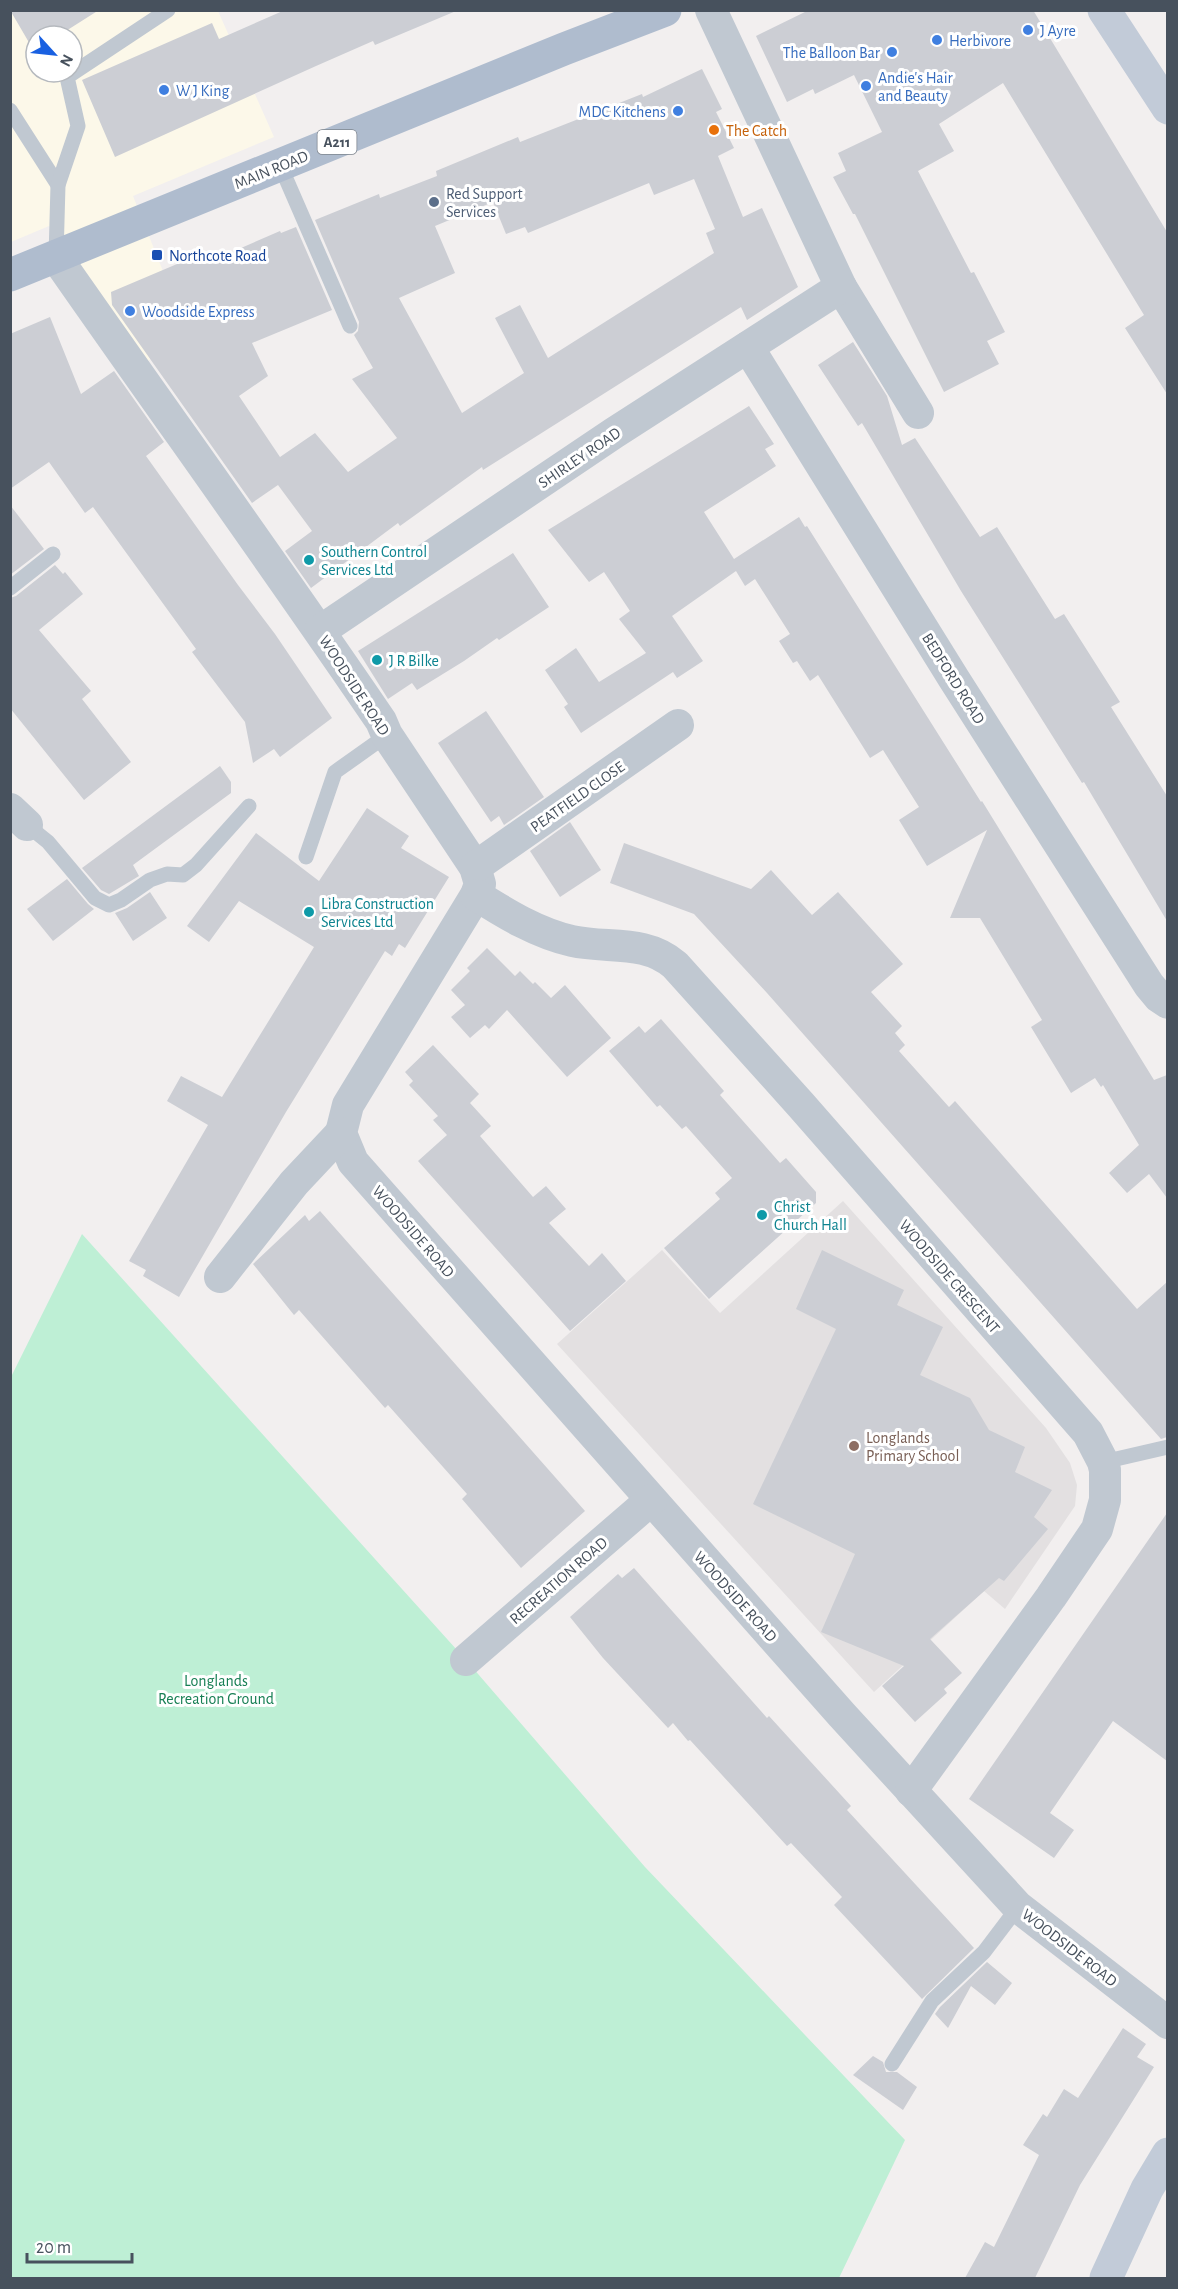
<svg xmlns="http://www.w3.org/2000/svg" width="1178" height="2289" font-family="'Alegreya Sans',sans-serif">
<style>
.commercial{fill:#fcf8e9;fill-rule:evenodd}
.education{fill:#e3e0e1}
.green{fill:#beefd5}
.building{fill:#ccced4;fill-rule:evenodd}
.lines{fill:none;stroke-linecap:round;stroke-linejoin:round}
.lane{stroke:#c0c8d1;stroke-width:15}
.street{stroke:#c0c8d1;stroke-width:32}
.secondary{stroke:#c2cbd8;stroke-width:33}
.primary{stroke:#afbcce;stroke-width:33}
.shop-dot{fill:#3f7fe0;stroke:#fff;stroke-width:2}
.food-dot{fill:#e8710a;stroke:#fff;stroke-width:2}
.service-dot{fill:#5c6f8a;stroke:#fff;stroke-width:2}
.transit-dot{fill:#1a4fb4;stroke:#fff;stroke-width:2}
.culture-dot{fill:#0f9aa8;stroke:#fff;stroke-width:2}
.education-dot{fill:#8d6e63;stroke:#fff;stroke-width:2}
.labels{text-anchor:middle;stroke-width:6;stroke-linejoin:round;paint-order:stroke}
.shield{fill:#fff;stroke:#7e858e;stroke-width:1.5}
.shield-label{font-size:15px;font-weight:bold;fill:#47515d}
.shop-label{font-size:16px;fill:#366cbe;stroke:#fff;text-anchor:start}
.food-label{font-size:16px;fill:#c56008;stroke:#fff;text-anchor:start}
.street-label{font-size:16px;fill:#47515d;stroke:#fff}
.service-label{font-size:16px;fill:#4e5e75;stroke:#fff;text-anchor:start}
.transit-label{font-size:16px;fill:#164399;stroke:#fff;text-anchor:start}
.culture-label{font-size:16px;fill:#0d838f;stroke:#fff;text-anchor:start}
.education-label{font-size:16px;fill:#785e54;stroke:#fff;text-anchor:start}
.park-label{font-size:16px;fill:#177f54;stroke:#fff}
</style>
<rect width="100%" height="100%" fill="#f2efef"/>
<!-- commercial -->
<path class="commercial" d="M11,11H218L274,137L133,196L188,334L139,367L49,226L11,242ZM36,36H72V72H36Z"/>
<!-- education -->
<polygon class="education" points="843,1201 1046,1428 1070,1463 1077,1485 1075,1506 1005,1609 984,1591 874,1692 557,1344 662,1250 720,1313"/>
<!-- green -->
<polygon class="green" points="82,1234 466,1660 645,1867 905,2140 839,2278 11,2278 10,1379"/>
<!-- building -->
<g class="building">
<polygon points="10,10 99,10 58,36 36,36 34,51"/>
<polygon points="285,10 456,11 375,45 373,41 316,66 115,157 82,80 212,23 219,39"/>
<polygon points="809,10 1033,10 1167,232 1167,394 1125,328 1144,315 1003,83 939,124 954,151 918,171 971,273 974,272 1005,332 987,341 999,364 944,392 855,214 853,214 833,177 846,171 838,153 882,132 854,75 815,94 813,89 787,102 756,36"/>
<path d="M702,69L722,109L716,112L734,148L718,156L743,217L762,208L798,287L747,320L741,307L483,470L482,467L400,526L398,523L311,588L285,551L312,531L278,485L252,503L112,305L111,292L203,253L218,258L280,231L281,233L296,227L332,310L252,343L268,376L239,396L280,457L315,433L348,472L397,438L352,379L373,368L354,335L358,331L359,322L315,220L379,194L380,198L437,176L436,171L518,137L520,142L642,94L643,97ZM694,179L715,229L706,233L714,253L548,358L520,305L495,318L524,373L462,413L399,298L455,273L435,226L493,202L506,234L525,227L528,233L649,183L654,195Z"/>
<polygon points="50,317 81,394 114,371 164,442 146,456 238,585 275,634 332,718 280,757 274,749 253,763 245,722 192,652 196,649 93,507 85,513 49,462 10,489 10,334"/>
<polygon points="853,342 887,396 902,445 915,438 980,537 997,527 1055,619 1064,614 1120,702 1111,707 1167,796 1167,921 1084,782 1082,783 961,591 862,423 858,426 818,365"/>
<polygon points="749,406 774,444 765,449 776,466 704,512 734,559 799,517 805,527 807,526 981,802 982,801 1154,1080 1167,1075 1167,1198 1149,1174 1127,1193 1109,1173 1139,1145 1103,1085 1101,1087 1095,1078 1071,1093 1031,1027 1042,1020 980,918 950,918 987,830 927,866 899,820 919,807 883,750 870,758 818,675 810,681 797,661 793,663 779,641 790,634 755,579 745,586 736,571 672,616 703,661 677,678 673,672 581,733 564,707 568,704 545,670 576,648 599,682 646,653 619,619 630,611 604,572 589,582 548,530"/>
<polygon points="10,505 44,549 10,575"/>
<polygon points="513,553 549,607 499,640 497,638 464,661 417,690 412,683 388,699 358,651"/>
<polygon points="55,565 63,574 65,572 83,594 39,630 91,691 82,699 131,762 84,800 10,708 10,598 16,596"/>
<polygon points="486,711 544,797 504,825 499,816 491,822 438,743"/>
<polygon points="220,766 231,782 231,793 133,865 139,876 109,894 101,890 82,868"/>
<polygon points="367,808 409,836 401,848 449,877 405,948 399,944 392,956 385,951 286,1112 179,1297 143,1276 146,1270 129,1261 208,1125 167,1101 181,1076 222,1097 314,947 239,901 209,942 187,926 256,833 319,881"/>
<polygon points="570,822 601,870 560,897 530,851"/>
<polygon points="624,843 751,889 771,870 812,915 838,892 903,964 871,992 902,1026 895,1033 905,1045 899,1051 949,1107 955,1101 1137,1309 1167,1282 1167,1437 1161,1439 767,993 694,914 610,883"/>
<polygon points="67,879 88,904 94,909 53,941 27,909"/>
<polygon points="150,892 167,918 133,941 115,913 127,908"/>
<polygon points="487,948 515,976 520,971 533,984 535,982 551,998 565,985 611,1038 567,1077 507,1010 489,1029 485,1025 470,1038 451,1017 465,1005 451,990 470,971 467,968"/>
<polygon points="661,1019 724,1091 720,1095 780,1163 786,1158 816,1192 816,1203 709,1299 664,1248 720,1199 715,1193 732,1178 686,1126 682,1129 660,1105 657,1107 609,1051 639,1026 645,1033"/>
<polygon points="433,1045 479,1094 470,1103 491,1126 480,1136 533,1197 546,1186 566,1209 549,1223 589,1266 602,1253 626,1281 570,1331 418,1161 447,1135 433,1120 438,1116 409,1085 413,1081 405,1072"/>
<polygon points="320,1211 585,1511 521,1568 462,1499 467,1494 388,1405 385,1408 299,1310 294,1315 253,1264 305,1215 309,1221"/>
<polygon points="822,1250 904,1290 897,1305 943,1327 920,1375 970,1398 989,1430 1025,1447 1015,1472 1052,1490 1034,1517 1048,1529 1004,1581 999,1578 930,1639 962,1673 944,1689 947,1693 915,1722 882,1686 904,1666 821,1632 855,1554 753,1504 836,1329 796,1309"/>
<polygon points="1167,1513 1167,1761 1113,1721 1050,1813 1074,1830 1054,1858 969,1799"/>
<polygon points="634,1568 744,1692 767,1718 769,1716 851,1806 847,1810 974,1948 922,1999 834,1905 842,1897 791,1843 787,1846 690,1740 688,1741 673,1723 668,1728 603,1658 570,1617 618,1574 622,1578"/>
<polygon points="987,1962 1012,1983 995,2005 971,1986 948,2028 935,2014 940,2007"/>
<polygon points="1123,2028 1146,2044 1137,2057 1154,2067 1080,2185 1035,2278 965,2278 985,2242 994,2247 1039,2155 1023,2145 1043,2114 1047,2117 1064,2089 1078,2098"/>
<polygon points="873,2056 883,2062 886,2072 897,2072 917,2087 903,2110 853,2075"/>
</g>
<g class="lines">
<!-- lane -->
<g class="lane">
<polyline points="10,110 58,185"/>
<polyline points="280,165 350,326"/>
<polyline points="56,257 58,185 78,126 67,77 168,10"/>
<polyline points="10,588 53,554"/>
<polyline points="27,825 48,842 95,898 109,905 121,900 150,880 167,874 183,875 196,865 249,806"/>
<polyline points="306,857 335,772 387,735"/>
<polyline points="1103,1462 1168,1447"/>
<polyline points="892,2064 932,2001 984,1952 1018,1907"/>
</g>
<!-- street -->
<g class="street">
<path d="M56,257C164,412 275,565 381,721L387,735L475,867L480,884L476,895L348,1105L341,1133L353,1162L842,1715L1018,1907L1168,2023"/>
<polyline points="841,287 918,413"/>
<polyline points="748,347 954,679 1149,985 1159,997 1168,1003"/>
<polyline points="320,631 614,433 841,287 711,10"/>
<polyline points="10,809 27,825"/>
<polyline points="475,867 678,725"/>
<path d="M476,895C506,914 537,933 572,941C608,949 645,939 675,965L801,1105L1088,1433L1103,1462L1105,1470V1500L1097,1529L1051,1597L911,1791"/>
<polyline points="220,1277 294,1183 341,1133"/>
<polyline points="466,1660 651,1500"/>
</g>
<!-- secondary -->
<g class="secondary">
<polyline points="1104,10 1168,108"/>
<polyline points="1106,2278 1147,2189 1168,2154"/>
</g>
<!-- primary -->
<polyline class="primary" points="10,275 564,49 665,10"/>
</g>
<!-- markers -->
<g class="shop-dot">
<circle cx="1028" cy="30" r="6"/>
<circle cx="937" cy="40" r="6"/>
<circle cx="892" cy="52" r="6"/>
<circle cx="866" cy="86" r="6"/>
<circle cx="164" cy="90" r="6"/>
<circle cx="678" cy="111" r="6"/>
<circle cx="130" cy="311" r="6"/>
</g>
<circle class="food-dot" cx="714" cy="130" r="6"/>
<circle class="service-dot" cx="434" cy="202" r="6"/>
<rect class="transit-dot" x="151" y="249" width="12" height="12" rx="3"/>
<g class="culture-dot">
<circle cx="309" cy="560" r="6"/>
<circle cx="377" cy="660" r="6"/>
<circle cx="309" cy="912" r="6"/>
<circle cx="762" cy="1215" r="6"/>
</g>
<circle class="education-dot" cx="854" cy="1446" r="6"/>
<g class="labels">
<!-- shield labels -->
<rect class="shield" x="317.5" y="130" width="39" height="24" rx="4.5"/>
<g class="shield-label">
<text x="337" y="147">A211</text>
</g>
<!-- shop labels -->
<g class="shop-label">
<text x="1040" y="36">J Ayre</text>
<text x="949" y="46">Herbivore</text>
<text x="880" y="58" text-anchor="end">The Balloon Bar</text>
<text x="878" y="83">Andie's Hair<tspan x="878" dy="18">and Beauty</tspan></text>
<text x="176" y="96">W J King</text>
<text x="666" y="117" text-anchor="end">MDC Kitchens</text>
<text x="142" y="317">Woodside Express</text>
</g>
<!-- food labels -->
<g class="food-label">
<text x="726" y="136">The Catch</text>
</g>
<!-- street labels -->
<g class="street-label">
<text transform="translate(271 169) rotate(-22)" y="6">MAIN ROAD</text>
<text transform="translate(579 457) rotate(-34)" y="6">SHIRLEY ROAD</text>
<text transform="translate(954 678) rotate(58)" y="6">BEDFORD ROAD</text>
<text transform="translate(355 685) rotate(57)" y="6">WOODSIDE ROAD</text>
<text transform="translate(577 796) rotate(-35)" y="6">PEATFIELD CLOSE</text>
<text transform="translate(414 1231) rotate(49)" y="6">WOODSIDE ROAD</text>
<text transform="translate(950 1276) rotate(49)" y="6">WOODSIDE CRESCENT</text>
<text transform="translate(558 1580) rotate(-41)" y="6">RECREATION ROAD</text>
<text transform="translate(736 1596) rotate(48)" y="6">WOODSIDE ROAD</text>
<text transform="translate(1070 1947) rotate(38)" y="6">WOODSIDE ROAD</text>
</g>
<!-- service labels -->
<g class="service-label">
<text x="446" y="199">Red Support<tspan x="446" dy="18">Services</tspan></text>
</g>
<!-- transit labels -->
<g class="transit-label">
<text x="169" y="261">Northcote Road</text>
</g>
<!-- culture labels -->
<g class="culture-label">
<text x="321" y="557">Southern Control<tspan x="321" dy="18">Services Ltd</tspan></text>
<text x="389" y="666">J R Bilke</text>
<text x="321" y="909">Libra Construction<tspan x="321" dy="18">Services Ltd</tspan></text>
<text x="774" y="1212">Christ<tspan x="774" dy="18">Church Hall</tspan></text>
</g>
<!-- education labels -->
<g class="education-label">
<text x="866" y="1443">Longlands<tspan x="866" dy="18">Primary School</tspan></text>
</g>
<!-- park labels -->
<g class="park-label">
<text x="216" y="1686">Longlands<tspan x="216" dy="18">Recreation Ground</tspan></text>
</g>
</g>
<!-- border -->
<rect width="1178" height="2289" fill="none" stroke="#47515d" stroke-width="24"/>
<!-- north arrow -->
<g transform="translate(54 54) rotate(117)"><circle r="28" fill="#ffffff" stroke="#b5b9be" stroke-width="1.5"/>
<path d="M0-4.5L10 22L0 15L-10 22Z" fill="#1960e1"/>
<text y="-9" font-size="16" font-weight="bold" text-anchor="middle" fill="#47515d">N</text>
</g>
<!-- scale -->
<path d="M27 2253v9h105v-9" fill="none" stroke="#47515d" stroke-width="3"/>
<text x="36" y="2253" font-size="18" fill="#47515d" stroke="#ffffff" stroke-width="4.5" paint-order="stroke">20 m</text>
</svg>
